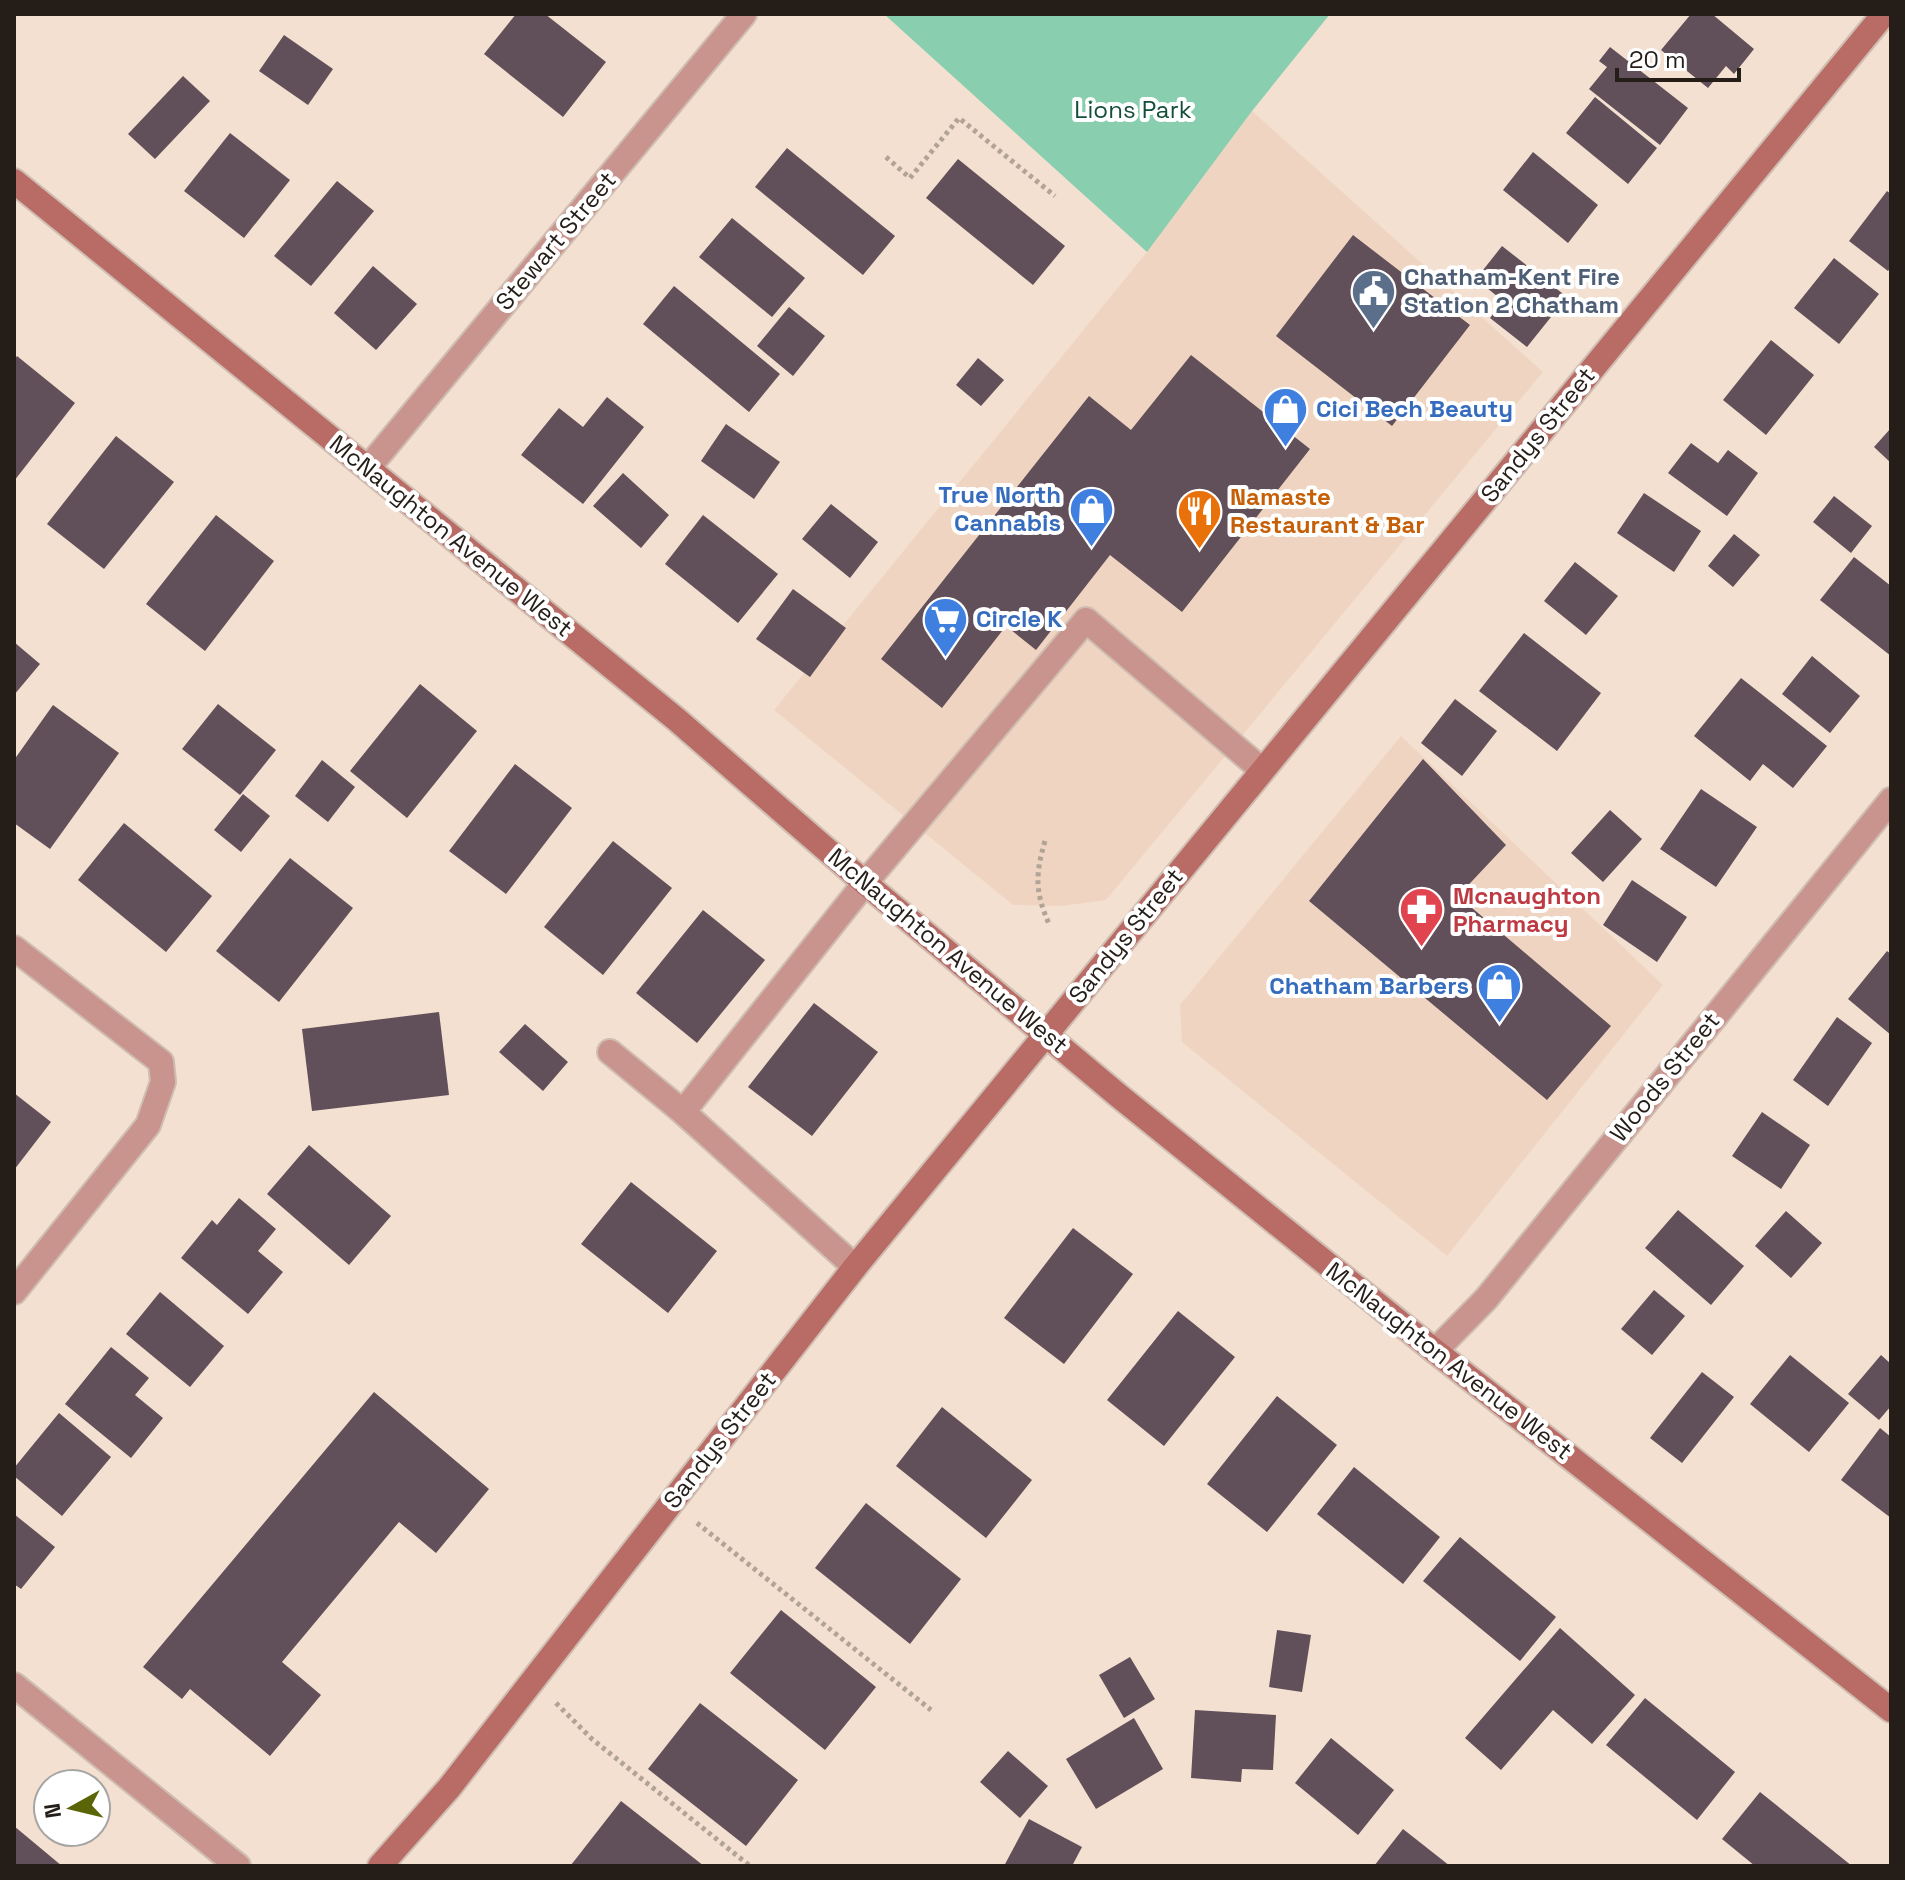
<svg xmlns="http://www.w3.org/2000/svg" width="1905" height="1880" font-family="'Space Grotesk',sans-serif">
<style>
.built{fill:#efd5c1}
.green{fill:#89cfaf}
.building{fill:#614f59}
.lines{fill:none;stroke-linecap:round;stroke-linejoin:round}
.lane-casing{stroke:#cebdb0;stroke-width:28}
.street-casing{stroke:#cebdb0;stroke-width:28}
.secondary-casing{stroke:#cebdb0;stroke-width:28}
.path{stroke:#b2a397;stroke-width:5;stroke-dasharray:4 4;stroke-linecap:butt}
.lane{stroke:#ca948e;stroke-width:24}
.street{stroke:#ca948e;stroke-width:24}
.secondary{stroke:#b96b65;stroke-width:24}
.labels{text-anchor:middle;stroke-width:8;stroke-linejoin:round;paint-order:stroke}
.park-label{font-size:24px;fill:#134e38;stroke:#fff}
.street-label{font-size:24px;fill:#241d18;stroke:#fff}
.service-label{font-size:24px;font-weight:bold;fill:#4e5e75;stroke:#fff;text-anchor:start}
.shop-label{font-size:24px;font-weight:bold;fill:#366cbe;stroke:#fff;text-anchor:start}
.food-label{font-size:24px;font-weight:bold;fill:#c56008;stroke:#fff;text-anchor:start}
.health-label{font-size:24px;font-weight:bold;fill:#be3a42;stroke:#fff;text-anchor:start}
</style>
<rect width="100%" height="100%" fill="#f3e0d1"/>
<!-- built -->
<g class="built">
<polygon points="1252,111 1543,372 1106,900 1061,906 1013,905 774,710 1147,252"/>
<polygon points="1401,736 1663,985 1447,1256 1182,1042 1180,1005"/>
</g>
<!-- green -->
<polygon class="green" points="884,14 1330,14 1252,111 1147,252"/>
<!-- building -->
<g class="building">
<polygon points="516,14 545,14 606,62 563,117 484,54"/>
<polygon points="1691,14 1712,14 1754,49 1734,74 1726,66 1708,88 1661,50"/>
<polygon points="284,35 333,69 308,105 259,71"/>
<polygon points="1610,47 1688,108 1660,145 1589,89 1607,67 1599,61"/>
<polygon points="183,76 210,101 155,159 128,134"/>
<polygon points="1595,97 1657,148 1628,184 1566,133"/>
<polygon points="230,133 290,180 244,238 184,191"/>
<polygon points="787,148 895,236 863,275 755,187"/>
<polygon points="1533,152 1598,205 1568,243 1503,190"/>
<polygon points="958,159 1065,246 1033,285 926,198"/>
<polygon points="337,181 374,211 311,286 274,256"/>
<polygon points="1887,191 1891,194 1891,267 1888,271 1849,241"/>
<polygon points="732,218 805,278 772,317 699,257"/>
<polygon points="1353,235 1470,325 1392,426 1276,336"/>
<polygon points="1502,246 1567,297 1527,347 1490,318 1503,301 1476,279"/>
<polygon points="1834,258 1879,294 1839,344 1794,308"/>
<polygon points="373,266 417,304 376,350 334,313"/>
<polygon points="674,286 780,374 749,412 643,324"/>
<polygon points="789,307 825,336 793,376 757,346"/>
<polygon points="1771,340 1814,375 1766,435 1723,400"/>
<polygon points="1191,355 1310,449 1182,612 1110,555 1036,650 1006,626 942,708 881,659 1089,396 1131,430"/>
<polygon points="17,356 75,403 14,481 14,360"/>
<polygon points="978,358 1004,380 981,406 956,385"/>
<polygon points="607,397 644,427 583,504 521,455 559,408 583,427"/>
<polygon points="726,424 780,462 754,499 701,461"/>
<polygon points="1891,428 1891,463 1874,447"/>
<polygon points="116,436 174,482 104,569 47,524"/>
<polygon points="1691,443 1718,463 1728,450 1758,473 1727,516 1668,473"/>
<polygon points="623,473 669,515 641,548 593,506"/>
<polygon points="1644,493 1701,531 1674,572 1617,533"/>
<polygon points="1834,496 1872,526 1851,553 1813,522"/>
<polygon points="831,504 878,542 850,578 802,539"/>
<polygon points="216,515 274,561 205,651 146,604"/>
<polygon points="703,515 778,574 738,623 665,564"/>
<polygon points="1734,534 1760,555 1733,587 1708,566"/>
<polygon points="1854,557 1891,586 1891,656 1820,600"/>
<polygon points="1575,562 1618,596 1586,635 1544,601"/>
<polygon points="793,589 846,628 810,677 756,639"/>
<polygon points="1524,633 1601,693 1557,751 1479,691"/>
<polygon points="14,642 40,664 14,695"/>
<polygon points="1812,656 1860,696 1830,733 1782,694"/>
<polygon points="1741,678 1827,746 1793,788 1763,764 1750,781 1694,736"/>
<polygon points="420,684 477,731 407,818 350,771"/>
<polygon points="1455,699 1497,731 1462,776 1421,743"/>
<polygon points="218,704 276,750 240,795 182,749"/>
<polygon points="53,705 119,753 50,849 14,823 14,760"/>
<polygon points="1423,759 1506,845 1458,896 1611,1026 1547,1100 1309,901"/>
<polygon points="322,760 355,787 328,822 295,796"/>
<polygon points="515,764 572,808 506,894 449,851"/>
<polygon points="1701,789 1757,827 1716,887 1660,849"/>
<polygon points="243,794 270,816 241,852 214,830"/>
<polygon points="1610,810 1642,839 1603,882 1571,853"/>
<polygon points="124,823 212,896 166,952 78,880"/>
<polygon points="613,841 672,888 603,975 544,927"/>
<polygon points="290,858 353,908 279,1002 216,951"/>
<polygon points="1632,880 1687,917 1657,962 1603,925"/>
<polygon points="703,910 765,960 697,1043 636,993"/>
<polygon points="1887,951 1891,954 1891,1035 1848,999"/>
<polygon points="814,1003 878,1052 812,1136 748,1087"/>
<polygon points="439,1012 449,1095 312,1111 302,1029"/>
<polygon points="1837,1017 1872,1043 1828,1106 1793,1080"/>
<polygon points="525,1024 568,1062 543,1091 499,1052"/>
<polygon points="14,1093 51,1122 14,1170"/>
<polygon points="1762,1112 1810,1145 1781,1189 1732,1156"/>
<polygon points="309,1145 391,1216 349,1265 267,1194"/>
<polygon points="631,1182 717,1251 668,1313 581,1244"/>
<polygon points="239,1198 276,1229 258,1251 283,1272 248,1314 181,1258 212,1220 217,1225"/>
<polygon points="1678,1210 1744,1266 1711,1305 1645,1248"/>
<polygon points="1786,1211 1822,1243 1791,1278 1755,1246"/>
<polygon points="1073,1228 1133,1274 1064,1364 1004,1318"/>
<polygon points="1654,1290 1685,1316 1652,1355 1621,1329"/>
<polygon points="160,1292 224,1346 190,1387 126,1334"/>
<polygon points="1178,1311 1235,1357 1164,1446 1107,1400"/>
<polygon points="111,1347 149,1378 135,1395 163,1418 131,1458 65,1404"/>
<polygon points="1790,1355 1849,1403 1809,1452 1750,1404"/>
<polygon points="1881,1355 1891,1364 1891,1406 1879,1420 1848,1394"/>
<polygon points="1702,1372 1734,1397 1682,1463 1650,1438"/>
<polygon points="374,1392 489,1489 436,1553 399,1522 282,1662 321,1695 270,1756 190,1689 182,1699 143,1667"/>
<polygon points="1277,1396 1337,1445 1267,1532 1207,1484"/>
<polygon points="942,1407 1032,1480 986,1538 896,1466"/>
<polygon points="59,1413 111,1457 62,1516 14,1476 14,1468"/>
<polygon points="1880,1428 1891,1437 1891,1518 1841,1480"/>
<polygon points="1354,1467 1440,1537 1403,1584 1317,1514"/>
<polygon points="866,1503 961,1579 910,1644 815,1568"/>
<polygon points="14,1514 55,1547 21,1589 14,1584"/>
<polygon points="1460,1537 1556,1617 1520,1661 1423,1581"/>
<polygon points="781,1610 876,1687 825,1750 730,1673"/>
<polygon points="1560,1628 1635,1695 1592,1744 1553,1710 1501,1770 1465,1738"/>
<polygon points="1277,1630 1311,1635 1302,1692 1269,1687"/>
<polygon points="1130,1657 1155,1699 1124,1718 1099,1675"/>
<polygon points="1645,1698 1735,1772 1697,1820 1606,1745"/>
<polygon points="700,1703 798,1780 746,1846 648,1769"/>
<polygon points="1195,1710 1276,1715 1273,1770 1242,1769 1241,1782 1191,1778"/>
<polygon points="1134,1718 1163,1769 1096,1809 1066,1759"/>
<polygon points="1331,1738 1394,1790 1358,1835 1295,1783"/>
<polygon points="1008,1751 1048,1786 1020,1818 980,1782"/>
<polygon points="1760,1792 1852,1866 1755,1866 1722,1839"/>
<polygon points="621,1801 704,1866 573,1866 571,1865"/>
<polygon points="1029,1819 1082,1847 1072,1866 1004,1866"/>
<polygon points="14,1826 62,1866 14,1866"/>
<polygon points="1403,1829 1450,1866 1374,1866"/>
</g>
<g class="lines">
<defs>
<g id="lane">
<polyline points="610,1052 683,1112 855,1267"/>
<polyline points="683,1112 865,883 1086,620 1262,770"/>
</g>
<g id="street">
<polyline points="368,468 744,14"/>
<polyline points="14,948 161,1062 163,1082 148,1125 14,1292"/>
<polyline points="1435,1351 1486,1299 1891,800"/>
<polyline points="14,1685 238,1866"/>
</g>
<g id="secondary">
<polyline points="14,181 676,719 865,883 1119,1096 1435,1351 1891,1710"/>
<polyline points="380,1866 449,1788 855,1267 1884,14"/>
</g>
</defs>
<!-- lane casing -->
<use href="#lane" class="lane-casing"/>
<!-- street casing -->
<use href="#street" class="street-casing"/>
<!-- secondary casing -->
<use href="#secondary" class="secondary-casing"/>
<!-- path -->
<g class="path">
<polyline points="886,157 910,178 959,118 1055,196"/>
<path d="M1045,841C1035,875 1035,892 1049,924"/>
<polyline points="697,1523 931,1710"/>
<polyline points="556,1703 592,1739 750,1866"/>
</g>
<!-- lane -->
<use href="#lane" class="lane"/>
<!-- street -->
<use href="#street" class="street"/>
<!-- secondary -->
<use href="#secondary" class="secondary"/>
</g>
<!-- icons -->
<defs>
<symbol id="civic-pin" viewBox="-11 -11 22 30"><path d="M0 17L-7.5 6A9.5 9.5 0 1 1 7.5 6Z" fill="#5c6f8a" stroke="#fff"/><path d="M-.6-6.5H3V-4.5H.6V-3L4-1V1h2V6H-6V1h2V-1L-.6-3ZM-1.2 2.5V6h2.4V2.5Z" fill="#fff"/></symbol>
<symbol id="shop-pin" viewBox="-11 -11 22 30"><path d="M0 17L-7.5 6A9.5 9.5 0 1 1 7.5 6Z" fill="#3f7fe0" stroke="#fff"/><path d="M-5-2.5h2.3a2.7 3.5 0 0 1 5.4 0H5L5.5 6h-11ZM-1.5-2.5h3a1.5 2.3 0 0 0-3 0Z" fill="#fff"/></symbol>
<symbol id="restaurant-pin" viewBox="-11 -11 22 30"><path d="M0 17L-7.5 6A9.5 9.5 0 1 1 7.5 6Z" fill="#e8710a" stroke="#fff"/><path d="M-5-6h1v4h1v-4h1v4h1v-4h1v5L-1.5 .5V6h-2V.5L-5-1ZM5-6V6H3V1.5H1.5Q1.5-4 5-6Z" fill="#fff"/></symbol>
<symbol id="supermarket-pin" viewBox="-11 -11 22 30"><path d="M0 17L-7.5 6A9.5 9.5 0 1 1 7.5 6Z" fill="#3f7fe0" stroke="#fff"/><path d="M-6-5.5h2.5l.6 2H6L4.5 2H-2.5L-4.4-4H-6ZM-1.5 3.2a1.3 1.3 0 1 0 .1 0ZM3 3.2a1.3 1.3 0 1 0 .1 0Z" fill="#fff"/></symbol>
<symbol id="pharmacy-pin" viewBox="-11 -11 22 30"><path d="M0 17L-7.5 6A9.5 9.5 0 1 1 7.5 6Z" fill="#e0444e" stroke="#fff"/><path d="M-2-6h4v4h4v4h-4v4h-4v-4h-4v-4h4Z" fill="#fff"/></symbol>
</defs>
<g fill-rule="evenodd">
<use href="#civic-pin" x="1348" y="266" width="51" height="69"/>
<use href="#shop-pin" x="1260" y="384" width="51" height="69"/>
<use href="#shop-pin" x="1066" y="484" width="51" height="69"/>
<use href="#restaurant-pin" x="1174" y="486" width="51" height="69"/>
<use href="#supermarket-pin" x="920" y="594" width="51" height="69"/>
<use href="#pharmacy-pin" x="1396" y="884" width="51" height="69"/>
<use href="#shop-pin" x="1474" y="960" width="51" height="69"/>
</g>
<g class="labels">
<!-- park labels -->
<g class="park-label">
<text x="1133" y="118">Lions Park</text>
</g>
<!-- street labels -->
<g class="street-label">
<text transform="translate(556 241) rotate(-50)" y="8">Stewart Street</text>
<text transform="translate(1538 435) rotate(-51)" y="8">Sandys Street</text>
<text transform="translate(451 536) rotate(39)" y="8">McNaughton Avenue West</text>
<text transform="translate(1126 936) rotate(-51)" y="8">Sandys Street</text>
<text transform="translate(948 951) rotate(40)" y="8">McNaughton Avenue West</text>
<text transform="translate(1665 1077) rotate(-51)" y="8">Woods Street</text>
<text transform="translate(1449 1361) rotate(38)" y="8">McNaughton Avenue West</text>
<text transform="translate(720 1440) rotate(-52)" y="8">Sandys Street</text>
</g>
<!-- service labels -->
<g class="service-label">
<text x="1404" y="285">Chatham-Kent Fire<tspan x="1404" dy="28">Station 2 Chatham</tspan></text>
</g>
<!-- shop labels -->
<g class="shop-label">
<text x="1316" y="417">Cici Bech Beauty</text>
<text x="1061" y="503" text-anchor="end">True North<tspan x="1061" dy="28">Cannabis</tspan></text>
<text x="976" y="627">Circle K</text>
<text x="1469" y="994" text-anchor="end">Chatham Barbers</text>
</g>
<!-- food labels -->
<g class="food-label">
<text x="1230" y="505">Namaste<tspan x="1230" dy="28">Restaurant &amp; Bar</tspan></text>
</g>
<!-- health labels -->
<g class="health-label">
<text x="1453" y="904">Mcnaughton<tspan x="1453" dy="28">Pharmacy</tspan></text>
</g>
</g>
<!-- border -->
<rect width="1905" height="1880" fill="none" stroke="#241d18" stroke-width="32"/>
<!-- north arrow -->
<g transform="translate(72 1808) rotate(262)"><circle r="38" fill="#ffffff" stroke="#a7a5a3" stroke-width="2"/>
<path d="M0-6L14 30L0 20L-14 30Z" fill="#5a6508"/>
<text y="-12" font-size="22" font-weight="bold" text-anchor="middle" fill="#241d18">N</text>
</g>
<!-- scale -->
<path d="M1617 68v12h122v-12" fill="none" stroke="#241d18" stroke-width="4"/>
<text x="1629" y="68" font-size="24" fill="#241d18" stroke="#ffffff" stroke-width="6" paint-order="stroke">20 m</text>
</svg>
